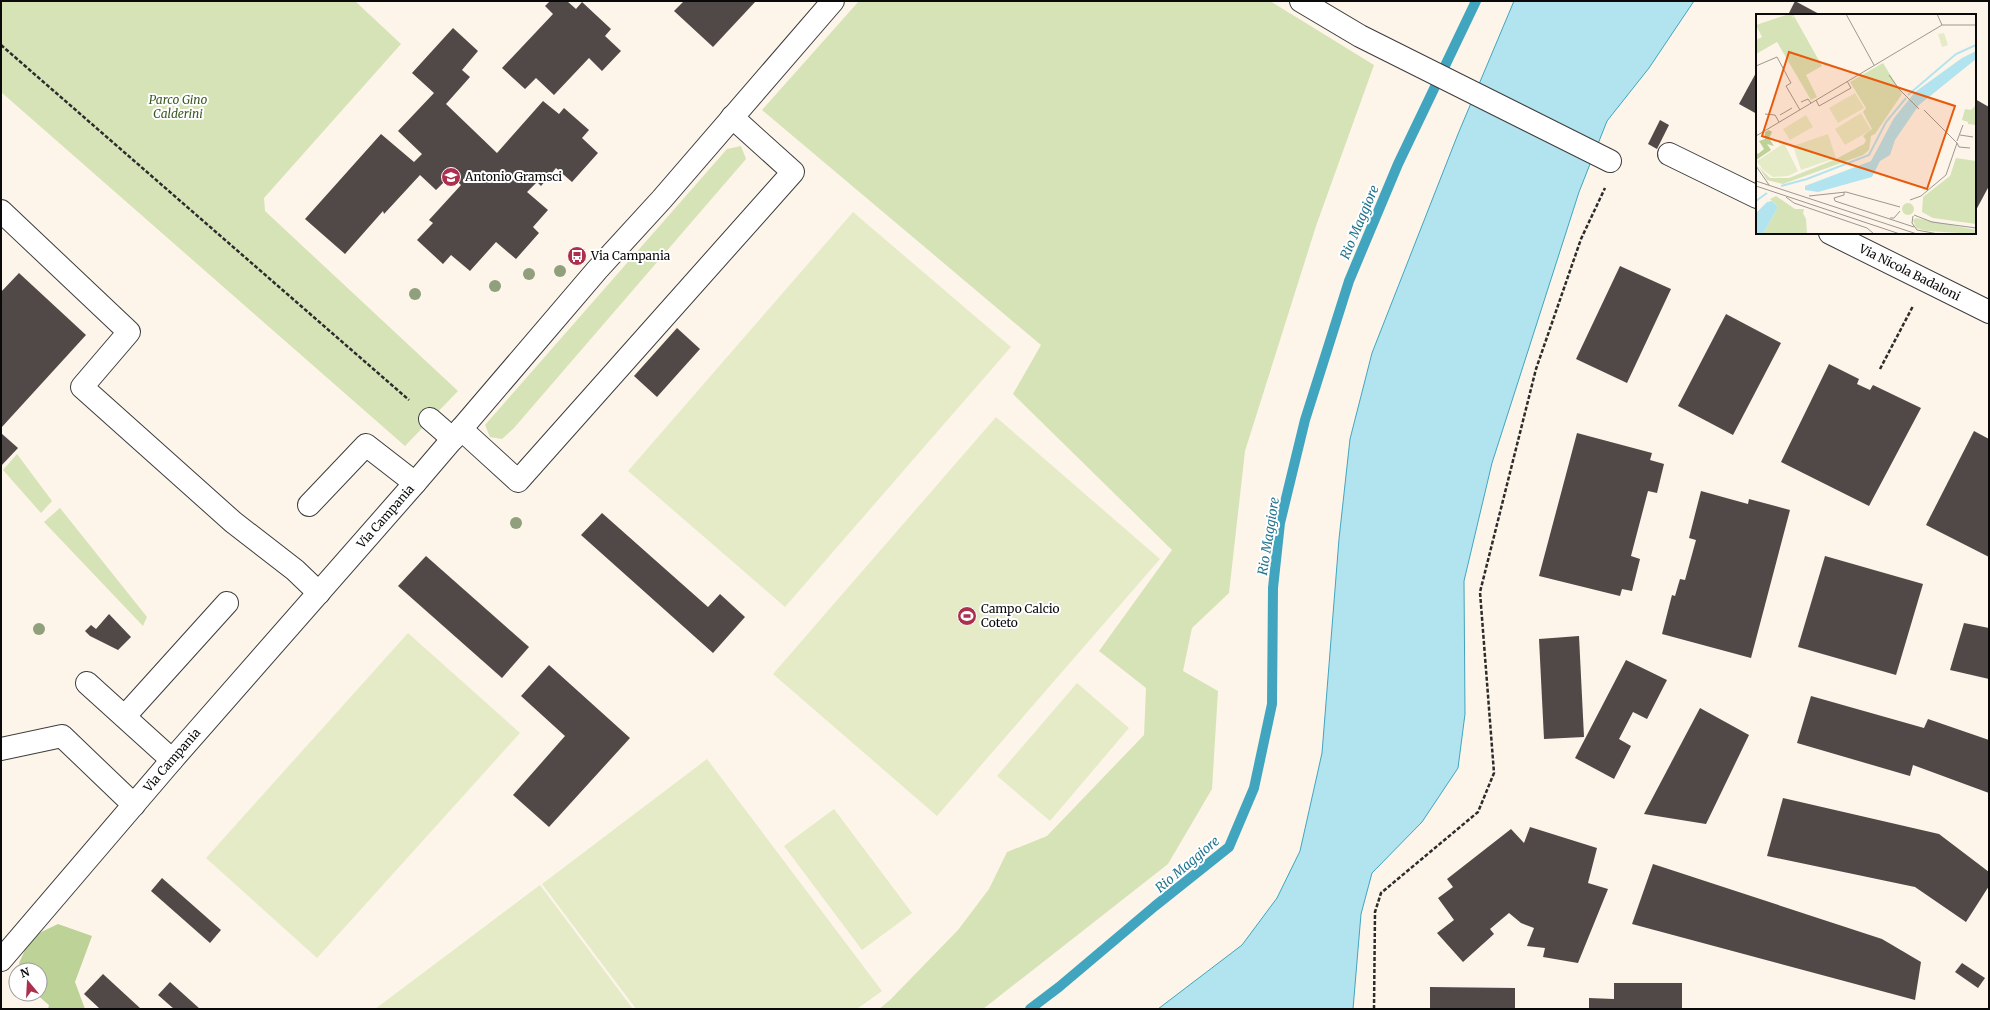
<svg xmlns="http://www.w3.org/2000/svg" width="1990" height="1010" font-family="Merriweather,serif">
<style>
.green{fill:#d6e3b7}
.forest{fill:#bdd297}
.pitch{fill:#e6ebc7}
.water{fill:#b2e4ef;stroke:#41a5bf}
.lines{fill:none;stroke-linecap:round;stroke-linejoin:round}
.stream{stroke:#41a5bf;stroke-width:10}
.building{fill:#514947}
.minor-casing{stroke:#3d3d3d;stroke-width:24}
.path{stroke:#2c2c2c;stroke-width:2.5;stroke-dasharray:4 2;stroke-linecap:butt}
.minor{stroke:#fff;stroke-width:22}
.tree{fill:#91a07c}
.labels{text-anchor:middle;stroke-width:4;stroke-linejoin:round;paint-order:stroke}
.park-label{font-size:12px;font-style:italic;fill:#385a22;stroke:#fff}
.poi-label{font-size:12px;fill:#0a0a0a;stroke:#fff;text-anchor:start}
.street-label{font-size:12px;fill:#0a0a0a;stroke:#fff}
.water-label{font-size:13px;font-style:italic;fill:#20748e;stroke:#fff}
.inset-river{fill:none;stroke:#b2e4ef;stroke-width:2}
.inset-road{fill:none;stroke:#9c9790;stroke-width:1}
.view{fill:#e8590c;fill-opacity:0.15;stroke:#e8590c;stroke-width:2}
.inset-edge{fill:none;stroke:#0a0a0a;stroke-width:2}
</style>
<rect width="100%" height="100%" fill="#fdf5e9"/>
<!-- green -->
<g class="green">
<polygon points="1,1 355,1 401,44 264,198 265,211 458,391 405,446 1,92"/>
<polygon points="859,1 1270,1 1374,65 1316,226 1245,451 1229,593 1192,628 1183,671 1218,691 1212,789 1168,864 983,1009 879,1009 890,1000 958,930 989,889 1007,852 1047,836 1144,735 1146,688 1099,651 1172,550 1013,394 1041,345 762,110"/>
<polygon points="741,146 746,159 514,428 502,439 490,437 485,425 727,149"/>
<polygon points="17,454 52,501 41,513 3,470"/>
<polygon points="60,508 147,617 143,626 44,522"/>
</g>
<!-- forest -->
<polygon class="forest" points="58,924 92,936 75,982 85,1009 48,1009 49,1005 36,994 40,994 40,970 22,970 19,963 31,937"/>
<!-- pitch -->
<g class="pitch">
<polygon points="853,212 1011,347 785,607 628,471"/>
<polygon points="996,417 1160,559 937,816 773,674"/>
<polygon points="408,633 520,733 317,958 206,858"/>
<polygon points="1077,683 1129,728 1050,821 997,776"/>
<polygon points="707,759 882,991 857,1009 636,1009 542,884"/>
<polygon points="834,809 912,913 862,950 784,846"/>
<polygon points="540,885 633,1009 375,1009"/>
</g>
<!-- water -->
<polygon class="water" points="1514,1 1694,1 1649,68 1607,121 1579,192 1492,463 1464,581 1465,714 1458,768 1422,822 1372,873 1361,914 1353,1009 1158,1009 1242,945 1277,898 1300,851 1322,753 1339,539 1350,439 1372,353 1458,134"/>
<g class="lines">
<!-- stream -->
<polyline class="stream" points="1030,1009 1059,987 1155,906 1229,847 1254,788 1272,704 1273,588 1280,523 1305,420 1349,281 1398,164 1476,1"/>
</g>
<!-- building -->
<g class="building">
<polygon points="550,1 567,1 576,9 582,2 611,29 605,36 621,51 602,71 589,58 554,95 536,78 525,89 502,68 553,14 545,6"/>
<polygon points="684,1 756,1 713,47 674,11"/>
<polygon points="1795,1 1821,15 1788,15"/>
<polygon points="453,28 478,51 462,70 470,77 446,104 497,153 543,101 559,114 564,108 589,130 582,138 598,153 572,182 556,168 541,186 537,182 527,192 548,210 533,227 539,233 516,259 496,242 470,271 451,255 443,264 417,240 433,223 429,220 461,185 451,175 436,190 420,175 384,214 383,211 345,254 305,219 381,134 414,162 422,154 398,131 434,93 412,73"/>
<polygon points="1757,71 1757,114 1739,104"/>
<polygon points="1975,99 1989,107 1989,186 1975,212"/>
<polygon points="1660,120 1669,125 1657,149 1648,144"/>
<polygon points="1620,266 1671,289 1627,383 1576,359"/>
<polygon points="19,273 86,335 1,428 1,292"/>
<polygon points="1726,314 1781,343 1733,435 1678,406"/>
<polygon points="677,328 700,349 657,397 634,376"/>
<polygon points="1829,364 1859,379 1857,384 1870,390 1873,385 1921,408 1869,506 1781,462"/>
<polygon points="1974,431 1989,439 1989,557 1926,525"/>
<polygon points="1,433 18,448 1,466"/>
<polygon points="1577,433 1652,453 1650,460 1664,464 1657,493 1648,491 1631,556 1640,559 1632,591 1622,589 1620,596 1539,576"/>
<polygon points="1701,491 1748,504 1749,499 1790,510 1751,658 1662,634 1672,595 1675,596 1680,579 1685,580 1696,540 1689,538"/>
<polygon points="602,513 708,607 720,594 745,617 713,653 581,535"/>
<polygon points="426,556 529,647 502,678 398,586"/>
<polygon points="1825,556 1923,584 1896,675 1798,647"/>
<polygon points="109,614 131,637 118,650 90,636 85,631 91,625 96,629"/>
<polygon points="1964,623 1989,628 1989,679 1950,670"/>
<polygon points="1579,636 1584,737 1544,739 1539,639"/>
<polygon points="1626,660 1667,680 1647,719 1633,712 1619,739 1631,746 1614,779 1575,758"/>
<polygon points="549,665 630,738 549,827 513,795 565,736 521,696"/>
<polygon points="1811,696 1924,728 1928,719 1989,740 1989,793 1913,765 1910,776 1797,743"/>
<polygon points="1700,708 1749,735 1706,824 1644,814"/>
<polygon points="1783,798 1939,834 1989,872 1989,886 1966,922 1915,887 1767,856"/>
<polygon points="1530,827 1597,848 1588,883 1608,889 1578,963 1543,957 1545,948 1527,946 1534,928 1521,923 1509,913 1490,929 1494,934 1463,962 1437,933 1454,920 1438,898 1453,887 1447,879 1511,829 1524,843"/>
<polygon points="1653,864 1882,939 1921,962 1915,1000 1632,924"/>
<polygon points="162,878 221,930 210,943 151,891"/>
<polygon points="1962,963 1985,978 1978,988 1955,972"/>
<polygon points="103,974 141,1009 100,1009 84,994"/>
<polygon points="170,982 200,1009 174,1009 158,995"/>
<polygon points="1614,983 1682,983 1682,1009 1589,1009 1589,998 1614,999"/>
<polygon points="1430,987 1515,988 1515,1009 1430,1009"/>
</g>
<g class="lines">
<defs>
<g id="minor">
<polyline points="1301,1 1360,36 1610,161"/>
<polyline points="1669,154 1757,197"/>
<polyline points="1,211 129,332 82,387 233,522 295,570 319,593"/>
<path id="s1" d="M1830,233L1989,312"/>
<polyline points="430,419 453,439"/>
<polyline points="461,429 518,481 793,172 732,117"/>
<polyline points="309,505 366,445 415,483"/>
<polyline points="87,683 172,760"/>
<polyline points="125,716 227,603"/>
<polyline points="1,749 62,736 134,805"/>
<path id="s2" d="M1,960L172,760L415,483L597,270L662,199L833,1"/>
</g>
</defs>
<!-- minor casing -->
<use href="#minor" class="minor-casing"/>
<!-- path -->
<g class="path">
<polyline points="1,45 409,400"/>
<polyline points="1880,369 1913,306"/>
<polyline points="1374,1009 1375,912 1381,893 1478,812 1494,773 1480,592 1536,369 1581,239 1605,188"/>
</g>
<!-- minor -->
<use href="#minor" class="minor"/>
</g>
<!-- trees -->
<g class="tree">
<circle cx="560" cy="271" r="6"/>
<circle cx="529" cy="274" r="6"/>
<circle cx="495" cy="286" r="6"/>
<circle cx="415" cy="294" r="6"/>
<circle cx="516" cy="523" r="6"/>
<circle cx="39" cy="629" r="6"/>
</g>
<!-- icons -->
<defs>
<symbol id="school-disc" viewBox="-11 -11 22 22"><circle r="9.5" fill="#ac304e" stroke="#fff"/><path d="M0-5L7-2L0 1L-7-2ZM-4 1L0 2.5L4 1V4Q0 6-4 4Z" fill="#fff"/></symbol>
<symbol id="bus-disc" viewBox="-11 -11 22 22"><circle r="9.5" fill="#ac304e" stroke="#fff"/><path d="M-5-6H5V4H4V6H2V4H-2V6H-4V4H-5ZM-3.5-4V0h7V-4ZM-3.5 1.2v1.5H-2V1.2ZM2 1.2v1.5H3.5V1.2Z" fill="#fff"/></symbol>
<symbol id="stadium-disc" viewBox="-11 -11 22 22"><circle r="9.5" fill="#ac304e" stroke="#fff"/><path d="M0-5a6.5 5 0 1 0 0 10a6.5 5 0 1 0 0-10ZM-3.5-1.8h7v3.6h-7Z" fill="#fff"/></symbol>
</defs>
<g fill-rule="evenodd">
<use href="#school-disc" x="440" y="166" width="22" height="22"/>
<use href="#bus-disc" x="566" y="245" width="22" height="22"/>
<use href="#stadium-disc" x="956" y="605" width="22" height="22"/>
</g>
<g class="labels">
<!-- park labels -->
<g class="park-label">
<text x="178" y="104">Parco Gino<tspan x="178" dy="14">Calderini</tspan></text>
</g>
<!-- poi labels -->
<g class="poi-label">
<text x="465" y="181">Antonio Gramsci</text>
<text x="591" y="260">Via Campania</text>
<text x="981" y="613">Campo Calcio<tspan x="981" dy="14">Coteto</tspan></text>
</g>
<!-- street labels -->
<g class="street-label">
<text dy="4" stroke="none"><textPath href="#s1" startOffset="89">Via Nicola Badaloni</textPath></text>
<text dy="4" stroke="none"><textPath href="#s2" startOffset="587">Via Campania</textPath></text>
<text dy="4" stroke="none"><textPath href="#s2" startOffset="263">Via Campania</textPath></text>
</g>
<!-- water labels -->
<g class="water-label">
<text transform="translate(1359 222) rotate(-67)" y="5">Rio Maggiore</text>
<text transform="translate(1268 536) rotate(-81)" y="5">Rio Maggiore</text>
<text transform="translate(1187 864) rotate(-40)" y="5">Rio Maggiore</text>
</g>
</g>
<!-- overview -->
<g transform="translate(1756 14)">
<rect width="220" height="220" fill="#fdf5e9"/>
<path d="M33,0H40L36,3V4L38,2L66,52L50,61L61,83L55,86L21,28L0,40V26L6,23L0,11ZM127,49L146,80L119,120L115,122L113,136L107,141L27,170L11,166L3,153L14,164H33L80,145L108,130L110,126L107,122L116,115L107,98L110,94L94,68ZM220,91V111L212,110V108L206,106L209,95L215,96ZM200,144L220,147V210L177,204L166,198L167,183L194,162ZM20,182L39,195H48L47,199L50,205L51,220H7L22,193L14,185ZM146 195a6 6 0 1 1 12 0a6 6 0 1 1-12 0ZM160,204L220,216V220L171,217L160,214L157,206Z" fill="#d6e3b7"/>
<path d="M13,116L16,118L13,124L18,132L11,130L15,136L0,146V138L2,140L8,135L3,127L9,125V118Z" fill="#bdd297"/>
<path d="M188,19L192,31L186,33L182,20ZM99,79L108,94L82,109L73,94ZM105,99L115,116L89,131L79,115ZM50,101L57,113L34,126L27,115ZM72,120L80,144L45,156L37,132ZM28,129L42,157L32,162L17,163L7,156L1,147Z" fill="#e6ebc7"/>
<path d="M220,37V45L163,91L139,126L134,141L124,147L116,163L62,178L49,176V172L115,147L138,104L159,78L206,44ZM16,187L22,193L7,220H0V199L11,188Z" fill="#b2e4ef"/>
<path class="inset-river" d="M152,81L200,40L220,31M25,172L51,165L113,141L130,108L150,84M0,187L11,179"/>
<path class="inset-road" d="M90,0L118,51M181,0L186,11M0,52L21,43L35,69L30,72L44,96M133,61L143,75L163,95M60,86L63,92L95,74L91,67M45,88L52,85L55,89M9,100L19,101L23,108M24,101L36,94M204,121L217,123M0,122L186,11H220M201,127L207,111M201,129L203,133L214,134M0,152L13,171M0,167L161,220M0,172L144,220M88,178V181L78,184L79,187L158,213M53,182L90,178L144,193M30,183L38,189L111,214L118,220M154,186L165,182L190,161L201,129L168,96M158,201L176,208L220,214M157,202L156,209L161,216L182,220M134,204H138L144,197"/>
<path class="view" d="M33,38L199,92L171,175L6,122Z"/>
<rect width="220" height="220" class="inset-edge"/>
</g>
<!-- border -->
<rect width="1990" height="1010" fill="none" stroke="#0a0a0a" stroke-width="4"/>
<!-- north arrow -->
<g transform="translate(28 982) rotate(342)"><circle r="19" fill="#ffffff" stroke="#9d9d9d"/>
<path d="M0-3L7 15L0 10L-7 15Z" fill="#ac304e"/>
<text y="-6" font-size="11" font-weight="bold" text-anchor="middle" fill="#0a0a0a">N</text>
</g>
</svg>
